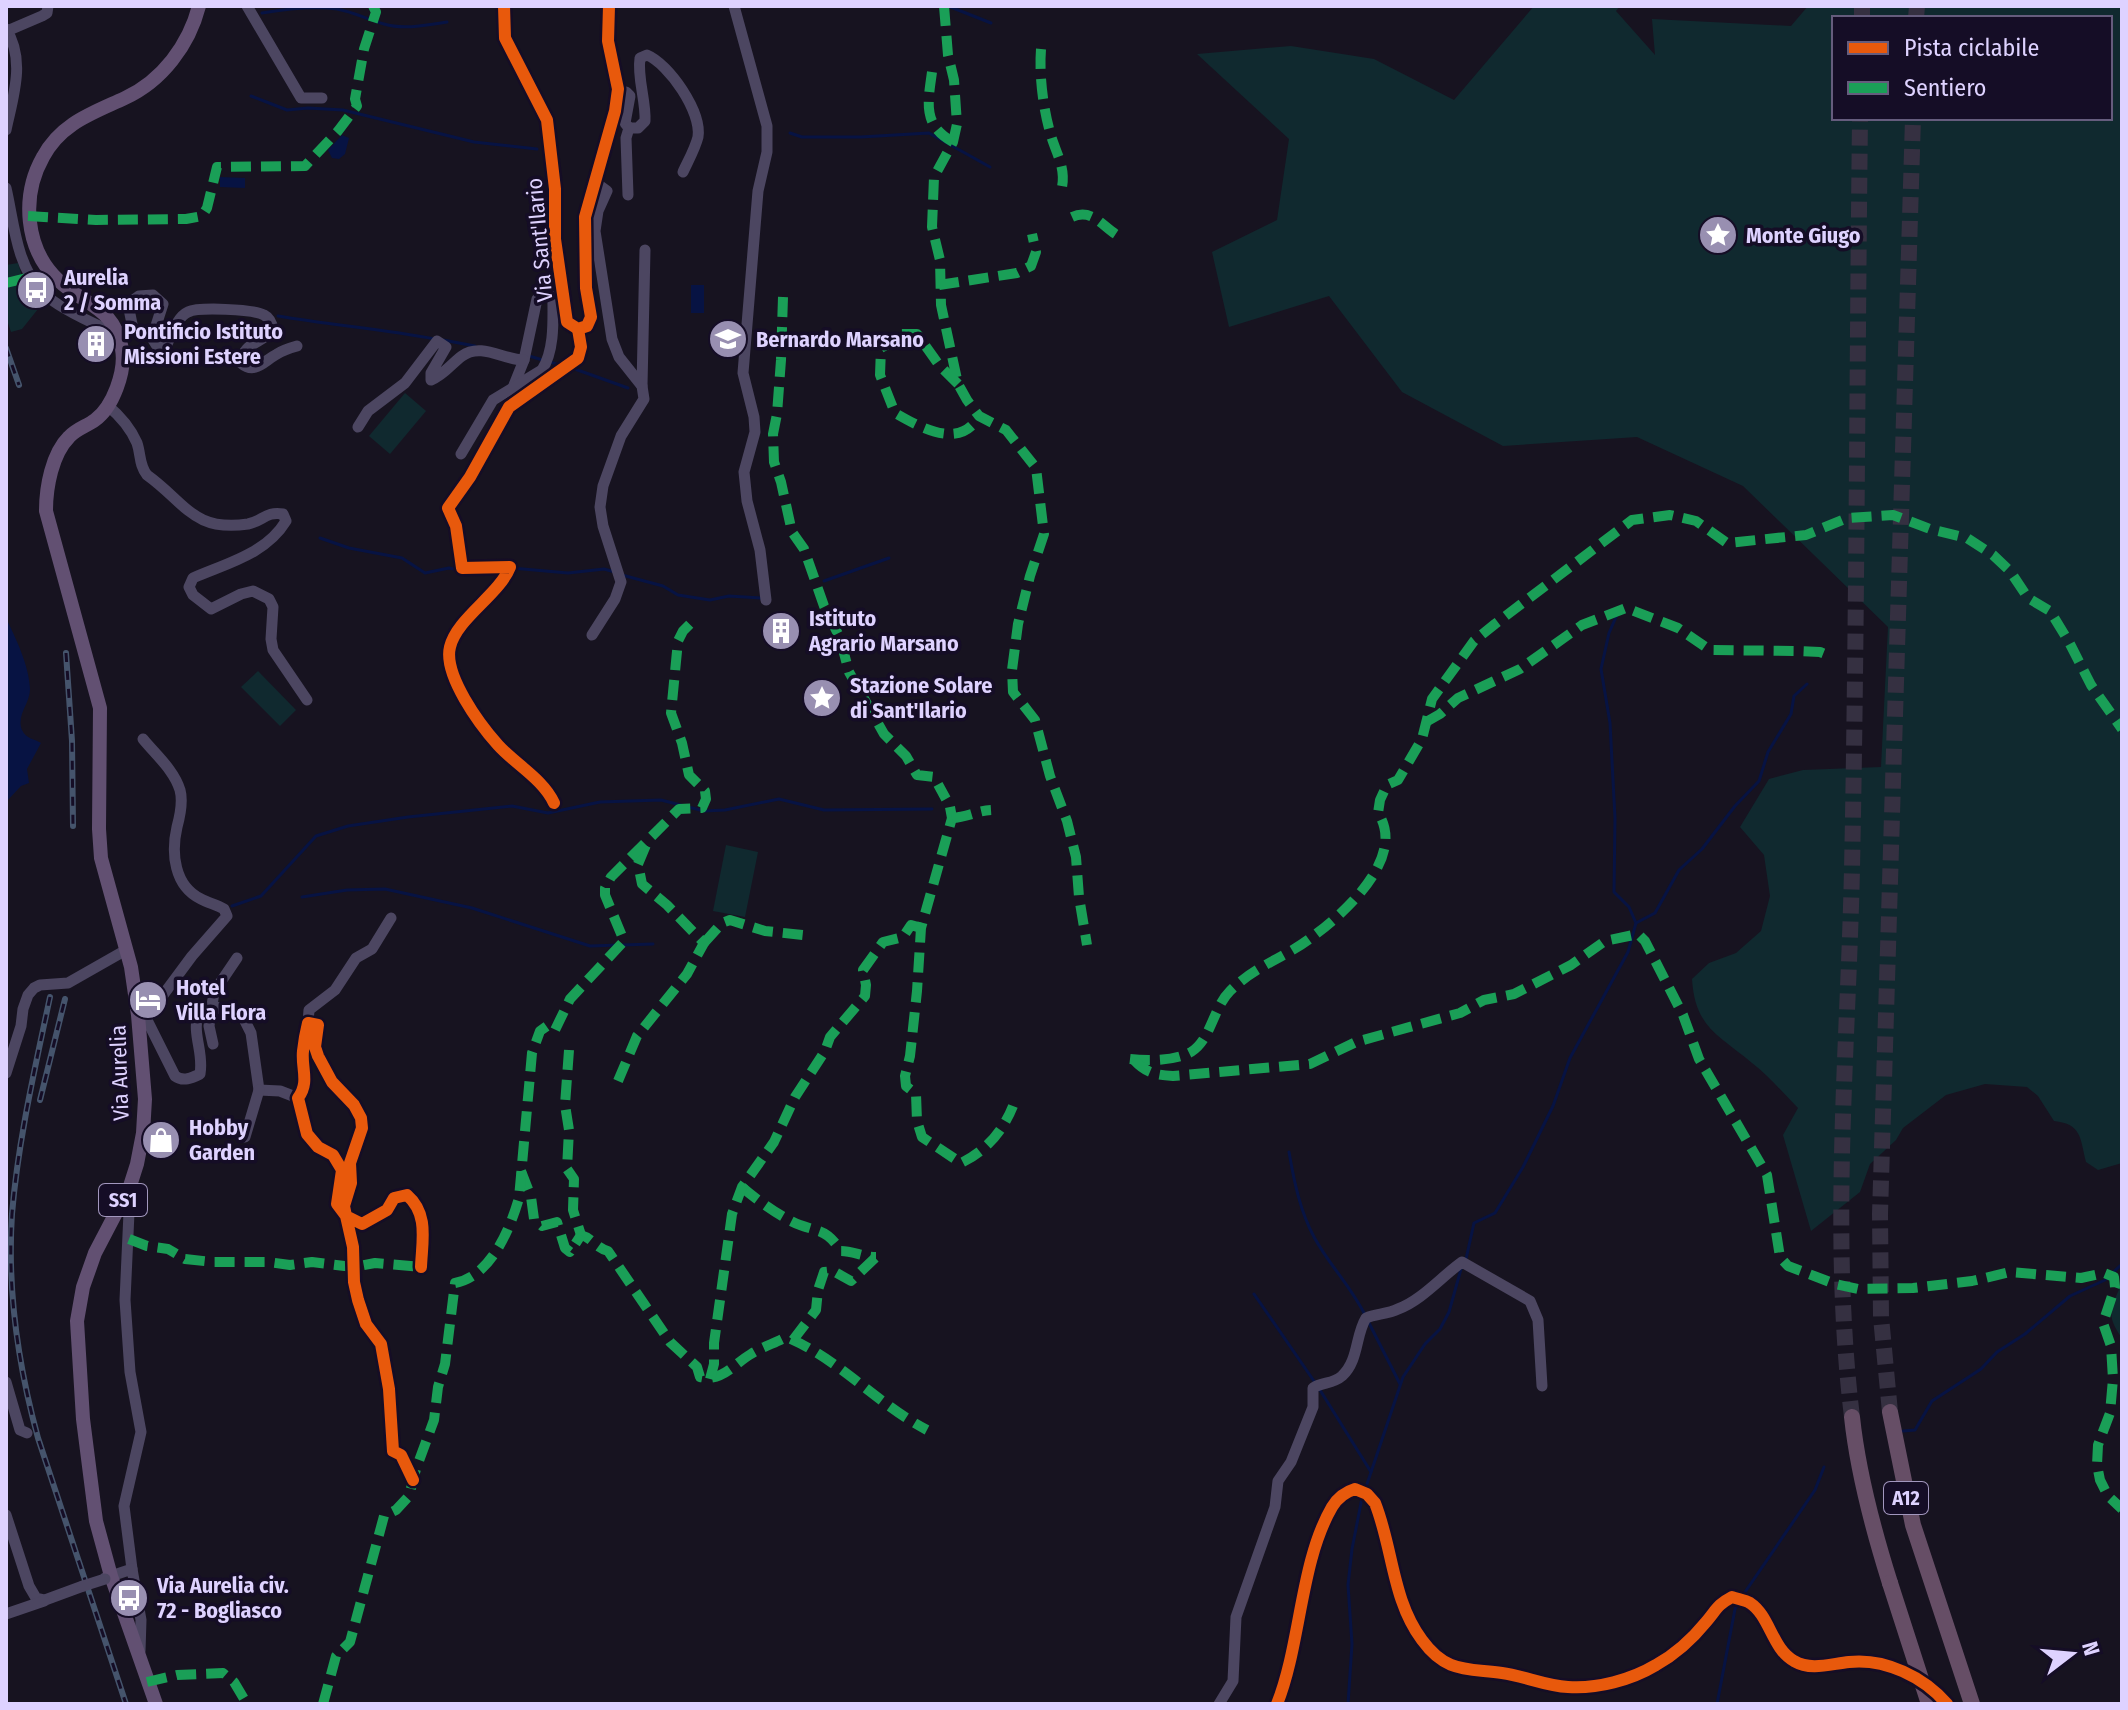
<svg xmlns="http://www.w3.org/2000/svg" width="2128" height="1710" font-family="'Fira Sans Condensed',sans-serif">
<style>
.green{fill:#10292f;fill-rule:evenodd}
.water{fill:#071343}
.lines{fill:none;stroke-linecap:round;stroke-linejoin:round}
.stream{stroke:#071343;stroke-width:3}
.highway-tunnel{stroke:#353041;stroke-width:16;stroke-dasharray:16 8;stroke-linecap:butt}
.minor{stroke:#4c4661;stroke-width:11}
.major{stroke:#625072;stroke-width:14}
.highway{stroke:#664e66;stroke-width:16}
.rail-casing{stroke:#45546c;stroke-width:6}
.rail{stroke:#150d26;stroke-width:3;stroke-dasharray:9;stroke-linecap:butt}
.minor-bridge{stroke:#4c4661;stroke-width:11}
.highway-bridge{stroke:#664e66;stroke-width:16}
.quiet{stroke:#1a9f57;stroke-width:10;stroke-dasharray:20 10;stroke-linecap:butt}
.cycleway-casing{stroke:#150d26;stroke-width:17}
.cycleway{stroke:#e8590c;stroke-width:12}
.labels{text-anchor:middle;stroke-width:7;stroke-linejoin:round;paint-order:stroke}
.shield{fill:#150d26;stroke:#a297be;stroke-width:2}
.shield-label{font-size:20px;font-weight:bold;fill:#ded2ff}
.poi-label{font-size:22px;font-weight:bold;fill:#ded2ff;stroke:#150d26;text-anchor:start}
.street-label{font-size:22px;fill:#ded2ff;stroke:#150d26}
</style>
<rect width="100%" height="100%" fill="#171320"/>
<!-- green -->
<g class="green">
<path d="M1534,6H1620L1616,11L1655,55L1652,19L1791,26L1808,6H2122V1163L2098,1170L2086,1162C2080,1138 2082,1124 2054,1121L2038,1096L2027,1087L1985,1084L1946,1095L1903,1128L1896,1140L1870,1164L1860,1192L1811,1231L1783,1135L1798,1108C1783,1093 1769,1076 1752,1063C1719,1035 1695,1028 1692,979L1709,963L1736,953L1761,931L1770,896L1764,855L1740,827L1769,779L1803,770L1881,767L1888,627L1743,486L1637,437L1503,446L1402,392L1329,296L1229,327L1212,252L1277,220L1289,139L1197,54L1291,46L1374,59L1454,100ZM2110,18V118H1834V18Z"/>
<polygon points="18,263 23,280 42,304 22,329 11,332 6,317 6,265"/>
<polygon points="405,393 426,411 390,454 369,436"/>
<polygon points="258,671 296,710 280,726 241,687"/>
<polygon points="726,845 758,852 745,917 713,911"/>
<path d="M2122,1283V1338C2105,1314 2111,1308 2122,1283Z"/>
</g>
<!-- water -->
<g class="water">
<polygon points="342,135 349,138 345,154 339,159 332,158 328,150"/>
<polygon points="220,177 245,178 245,188 220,187"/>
<rect x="691" y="285" width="13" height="28"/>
<path d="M6,618C16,639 29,665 30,689C30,704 16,715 22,730C26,739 35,739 41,743L27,769L29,783L21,786L6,802Z"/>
</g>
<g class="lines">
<!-- stream -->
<g class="stream">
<polyline points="948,6 991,23"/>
<path d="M262,13C286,9 312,6 337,9C354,12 368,20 384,24C404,30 427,25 447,22"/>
<polyline points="251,96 287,110 308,108 343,110 474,142 537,149"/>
<polyline points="790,133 802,137 861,137 929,133 990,167"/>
<path d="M278,316C330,325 383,329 435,339"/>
<polyline points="443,340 475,346"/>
<polyline points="529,356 560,365"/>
<polyline points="572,368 628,388"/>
<polyline points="320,538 349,548 402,558 425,573 449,568 460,570"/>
<polyline points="512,568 568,573 604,569 615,572"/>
<polyline points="622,575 663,586 678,595 710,600 729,596 761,598"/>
<polyline points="824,581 889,558"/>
<polyline points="1620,608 1609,633 1601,669 1610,723 1615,818 1614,892 1629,907 1636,923"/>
<polyline points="302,897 347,890 385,889 472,908 590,946 653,944"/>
<polyline points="232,906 261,896 316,836 348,826 408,817 512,806 548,813 600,802 661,800 704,811 725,810 779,799 824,810 932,809"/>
<path d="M1289,1152C1294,1181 1300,1211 1314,1237C1329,1265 1351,1286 1366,1317"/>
<polyline points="1466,1259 1474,1223 1495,1213 1523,1167 1553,1106 1570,1058 1628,952 1636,923 1655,913 1679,870 1702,849 1735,806 1759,781 1768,752 1791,714 1794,696 1807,684"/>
<polyline points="1254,1294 1316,1384"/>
<polyline points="1369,1323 1400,1384"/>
<polyline points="1320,1390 1371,1472"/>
<polyline points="1903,1431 1915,1430 1932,1401 1981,1369 1997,1352 2025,1334 2070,1296 2105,1280 2122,1264"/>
<polyline points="1365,1490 1403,1377 1425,1344 1440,1329 1449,1312 1461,1269"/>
<polyline points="1743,1595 1815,1490 1824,1467"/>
<polyline points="1348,1704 1352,1644 1348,1585 1352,1549 1362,1498"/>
<polyline points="1717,1704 1735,1609 1740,1602"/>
</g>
<!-- highway-tunnel -->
<g class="highway-tunnel">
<polyline points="1862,18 1862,6"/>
<polyline points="1916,18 1917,6"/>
<polyline points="1890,1412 1881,1317 1880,1214 1913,118"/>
<path d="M1852,1417C1830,1235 1848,1051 1852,869C1857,619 1857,368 1860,118"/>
</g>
<!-- minor -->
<g class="minor">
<polyline points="247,6 301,98 322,98"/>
<polyline points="504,6 505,38 547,120 555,189 555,239 567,322 578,329 587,326 591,317 586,288 585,217 615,111 618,89 608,41 609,6"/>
<polyline points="734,6 767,126 767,152 758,191 743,373 754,417 755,432 744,472 747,501 760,550 766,600"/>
<path d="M6,29C26,60 13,97 6,130"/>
<polyline points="7,31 42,16 47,13 48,6"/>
<polyline points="617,92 626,92 630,96 625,123 629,128 626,138 628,195"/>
<path d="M629,128H638L645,121C646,100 637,78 640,58L647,55C669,64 702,112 698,137C695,149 688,161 683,172"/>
<path d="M6,188C14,222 16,265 42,292C55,305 88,321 106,329C116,333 126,335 132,324L128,304L139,296L153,295L163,304L152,338L157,346L167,344C172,334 177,317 188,312C198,307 253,309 264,315C270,318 272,323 273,330C261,344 243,342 241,363C255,375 264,361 277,354C283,350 290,348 297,346"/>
<polyline points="514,385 524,360 537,299"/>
<polyline points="642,386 645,250"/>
<path d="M107,405C119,415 131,429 137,443C141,455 139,465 147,475C186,503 193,532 248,524C263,521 266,511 283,514L286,521C266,554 227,563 193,578L189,587L193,595L211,609L241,594L253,591L269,599L273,607L271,639L273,650L307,700"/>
<path d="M358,427L368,411L405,383L437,341L446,347L431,373V380C444,375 451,364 462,356C481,342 504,360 524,360"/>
<path d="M461,454L493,400L542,370C557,347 552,309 553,283L555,278L561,277"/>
<polyline points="592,635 615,599 621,582 603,526 600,507 603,486 621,436 644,399 642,386 619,357 612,339 595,231 598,211 607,191 596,183"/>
<path d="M143,739C156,755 174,770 180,790C183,801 180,816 177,827C171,853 174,886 201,899C209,903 217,905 224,909L227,916L192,956L146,1018"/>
<path d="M554,803C543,779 515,764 498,745C480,725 443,675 450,647C457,618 499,595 510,567L462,568L456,526L448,508L470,477L509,407L578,358L581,347L578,329"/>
<path d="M142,1016L146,1018L175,1076C183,1082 192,1078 200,1074C204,1052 192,1036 198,1013L213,1006L243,1017L251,1033L259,1090L280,1091L298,1098"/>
<polyline points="308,1023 309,1010 335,990 356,958 372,949 391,918"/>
<polyline points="213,1044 209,1026 214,992 237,958"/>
<polyline points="6,1073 21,1026 23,1009 28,995 34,988 40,985 68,983 126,950"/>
<polyline points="245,1137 259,1090"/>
<polyline points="130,1191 125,1300 130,1372 141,1432 124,1506 132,1569"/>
<polyline points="6,1382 20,1430 27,1433"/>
<path d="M413,1480L401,1455L393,1451L389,1389L381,1344L366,1324L358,1300L354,1282L353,1247L346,1216L337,1204L342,1170L333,1155L318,1147L307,1134L298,1098C310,1082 301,1068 303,1051C304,1042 306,1031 308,1023L318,1025L315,1047L318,1056L332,1082L354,1105L361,1118L362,1128L350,1163L351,1183L344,1206L346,1216L362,1224L387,1210L394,1198L407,1195C429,1214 422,1241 421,1267"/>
<polyline points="6,1515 29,1586 36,1598 45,1600 83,1586"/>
<polyline points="105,1578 132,1569 141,1620 140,1651"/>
<polyline points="6,1614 44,1601"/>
<path d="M1219,1704L1233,1681L1236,1617L1275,1507L1278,1481L1291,1462L1313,1407V1388C1322,1382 1333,1384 1342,1376C1359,1360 1355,1336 1366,1318C1376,1314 1388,1314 1398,1309C1422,1300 1441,1277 1462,1262L1530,1301L1538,1320L1542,1386"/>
<path d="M1277,1704C1301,1644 1300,1562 1332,1507C1338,1497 1345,1492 1355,1489L1367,1494L1375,1503C1393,1548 1392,1600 1422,1640C1446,1673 1466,1668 1502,1673C1524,1676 1546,1686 1568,1687C1597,1689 1631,1680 1656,1665C1674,1655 1693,1638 1706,1622C1717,1609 1717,1605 1732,1597C1737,1599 1745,1600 1750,1603C1770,1616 1772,1649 1794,1661C1811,1671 1830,1664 1849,1662C1885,1658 1924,1677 1947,1704"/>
</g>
<!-- major -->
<path class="major" d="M156,1704L111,1576L96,1521L83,1419L77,1321L83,1287L95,1253L130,1186L137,1164L143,1133L145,1099L138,1015L131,967L101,858L99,829L100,708L46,511C46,487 52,454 69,437C76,429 87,426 95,420C113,407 126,371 122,349C114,306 85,306 58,280C25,249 21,196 43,157C61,123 93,113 125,98C162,81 189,45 199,6"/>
<!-- highway -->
<g class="highway">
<polyline points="1890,1412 1913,1525 1972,1704"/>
<path d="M1852,1417C1858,1474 1873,1529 1890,1583"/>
</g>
<defs>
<g id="rail">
<polyline points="6,348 19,385"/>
<polyline points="66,653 72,741 73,826"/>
<path d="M50,997C35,1068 18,1141 12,1214C7,1290 18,1365 38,1438L126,1704"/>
<polyline points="40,1100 65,999"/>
</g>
</defs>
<!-- rail casing -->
<use href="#rail" class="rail-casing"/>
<!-- rail -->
<use href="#rail" class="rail"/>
<!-- minor-bridge -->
<polyline class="minor-bridge" points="83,1586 105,1579"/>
<!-- highway-bridge -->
<polyline class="highway-bridge" points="1890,1583 1929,1704"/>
<!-- quiet -->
<g class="quiet">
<polyline points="944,6 948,55 954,80 957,124 953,142 934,177 932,227 940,260 941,305 958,384 967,400 979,416 1006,430 1036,468 1044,534 1030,576 1018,624 1012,670 1013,692 1035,720 1050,776 1067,821 1076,857 1079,897 1087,945"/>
<path d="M1041,49C1039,75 1043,107 1050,132C1055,152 1066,166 1062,187"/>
<path d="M932,72C928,102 922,125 953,142"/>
<polyline points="28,216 96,220 186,219 202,216 207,208 217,167 305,166 338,131 357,106 355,99 364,49 376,12 373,6"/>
<path d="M1072,217C1092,208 1102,226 1117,235"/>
<polyline points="6,283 31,277"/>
<polyline points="939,285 1017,273 1031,266 1036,252 1032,234"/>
<polyline points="783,297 781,360 777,414 773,434 774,462 781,482 792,532 804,549 824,606 840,638 849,672 884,734 906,756 917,775 934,777 946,799"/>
<path d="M958,384L939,365L917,334H895V340L881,348L880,375L895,413C921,428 960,450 979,416"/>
<polyline points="1426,722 1440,714 1458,698 1520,669 1582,625 1626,608 1678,628 1710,650 1797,651 1820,652 1830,656"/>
<path d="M950,807L952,818L921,928L917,991L910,1056L905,1076L906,1086L916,1094L917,1121L922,1137L961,1163C986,1151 1003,1131 1013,1106"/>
<path d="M952,818C968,817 976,811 991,810"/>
<polyline points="704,943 722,923 730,920 765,931 812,936"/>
<path d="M569,1050L565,1105L569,1130L567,1169L574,1179L573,1210L581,1235C592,1238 596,1248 608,1251L670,1342L697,1367L700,1377C722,1382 734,1364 751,1354C762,1347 775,1343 786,1337C838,1358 877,1404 927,1430"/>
<path d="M1130,1059C1147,1061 1175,1061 1191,1052C1211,1040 1213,1008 1230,991C1256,965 1285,958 1312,937C1345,913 1407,857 1378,813L1380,800L1387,785L1398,780L1422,739L1432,699L1474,641L1495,624L1632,520L1670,515L1696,521L1727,543L1806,535L1847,518L1893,515L1930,529L1967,538L1993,555L2010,571L2028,598L2050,611L2069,642L2091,685L2122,729"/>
<path d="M1134,1060C1146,1073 1156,1075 1173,1076L1310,1064L1356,1042L1460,1013L1484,1000L1514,994L1571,965L1605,941L1638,934L1645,941L1683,1015L1699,1059L1767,1175L1780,1257L1788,1266L1835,1284L1858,1289L1913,1288L1972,1281L2010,1272L2081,1278L2104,1273L2114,1277L2115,1287L2103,1323L2111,1346L2113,1379L2110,1413L2098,1445L2097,1465L2100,1480L2108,1496L2122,1509"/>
<polyline points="618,1081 637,1036 687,974 704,943 667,905 642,884 638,864 646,845"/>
<polyline points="521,1171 531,1197 534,1219 542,1226 557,1222 565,1248 570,1252 581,1235"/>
<path d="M742,1187C754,1198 785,1220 800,1225C822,1233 826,1229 841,1251C853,1251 863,1257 876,1257"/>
<polyline points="129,1239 147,1246 168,1249 185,1259 213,1262 268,1262 290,1265 312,1262 353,1267 375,1263 421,1267"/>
<polyline points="793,1340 816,1310 818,1290 824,1272 833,1271 851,1281 876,1257"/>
<polyline points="710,1379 714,1364 714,1343 732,1214 742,1187 774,1142 795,1097 825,1051 830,1037 865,996 866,985 863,970 883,942 903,937 911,925 921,928"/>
<polyline points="147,1682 177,1675 223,1673 234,1682 247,1704"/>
<path d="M323,1704L336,1656L350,1642L384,1516L396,1510L409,1496L416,1469L434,1420L438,1387L445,1364L455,1283C491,1276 510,1229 519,1198L532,1053L540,1031L547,1026L555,1030L570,999L624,941L605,895V888L611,877L679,809L702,808L706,799L705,791L689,775L682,743L671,713L678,641L683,631L696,618"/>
</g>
<defs>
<g id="cycleway">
<polyline points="504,6 505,38 547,120 555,189 555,239 567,322 578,329 587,326 591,317 586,288 585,217 615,111 618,89 608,41 609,6"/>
<path d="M554,803C543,779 515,764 498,745C480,725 443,675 450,647C457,618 499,595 510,567L462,568L456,526L448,508L470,477L509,407L578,358L581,347L578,329"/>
<path d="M413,1480L401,1455L393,1451L389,1389L381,1344L366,1324L358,1300L354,1282L353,1247L346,1216L337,1204L342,1170L333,1155L318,1147L307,1134L298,1098C310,1082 301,1068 303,1051C304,1042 306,1031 308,1023L318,1025L315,1047L318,1056L332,1082L354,1105L361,1118L362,1128L350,1163L351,1183L344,1206L346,1216L362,1224L387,1210L394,1198L407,1195C429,1214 422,1241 421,1267"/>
<path d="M1277,1704C1301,1644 1300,1562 1332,1507C1338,1497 1345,1492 1355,1489L1367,1494L1375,1503C1393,1548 1392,1600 1422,1640C1446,1673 1466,1668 1502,1673C1524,1676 1546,1686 1568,1687C1597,1689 1631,1680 1656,1665C1674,1655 1693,1638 1706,1622C1717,1609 1717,1605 1732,1597C1737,1599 1745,1600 1750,1603C1770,1616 1772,1649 1794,1661C1811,1671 1830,1664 1849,1662C1885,1658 1924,1677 1947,1704"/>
</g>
</defs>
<!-- cycleway casing -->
<use href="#cycleway" class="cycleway-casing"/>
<!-- cycleway -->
<use href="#cycleway" class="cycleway"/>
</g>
<!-- icons -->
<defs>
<symbol id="sight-disc" viewBox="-11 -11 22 22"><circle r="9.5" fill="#988fb1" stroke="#150d26"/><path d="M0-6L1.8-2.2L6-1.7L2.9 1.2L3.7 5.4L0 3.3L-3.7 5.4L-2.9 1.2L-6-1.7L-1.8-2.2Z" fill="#fff"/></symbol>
<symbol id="bus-disc" viewBox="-11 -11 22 22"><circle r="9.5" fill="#988fb1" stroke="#150d26"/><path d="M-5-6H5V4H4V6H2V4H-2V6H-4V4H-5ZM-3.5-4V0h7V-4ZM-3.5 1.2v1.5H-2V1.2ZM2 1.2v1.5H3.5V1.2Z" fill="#fff"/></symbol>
<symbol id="school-disc" viewBox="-11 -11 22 22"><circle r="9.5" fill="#988fb1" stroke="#150d26"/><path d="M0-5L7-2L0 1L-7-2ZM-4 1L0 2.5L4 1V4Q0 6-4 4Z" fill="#fff"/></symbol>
<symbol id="building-disc" viewBox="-11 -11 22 22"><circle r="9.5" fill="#988fb1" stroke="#150d26"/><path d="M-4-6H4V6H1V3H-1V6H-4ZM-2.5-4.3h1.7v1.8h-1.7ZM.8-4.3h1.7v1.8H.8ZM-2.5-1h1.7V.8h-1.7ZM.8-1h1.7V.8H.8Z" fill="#fff"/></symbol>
<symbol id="hotel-disc" viewBox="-11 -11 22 22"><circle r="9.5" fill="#988fb1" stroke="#150d26"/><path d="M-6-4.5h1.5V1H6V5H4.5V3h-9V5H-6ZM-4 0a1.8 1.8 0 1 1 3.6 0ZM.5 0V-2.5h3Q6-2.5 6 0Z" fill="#fff"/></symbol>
<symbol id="shop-disc" viewBox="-11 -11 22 22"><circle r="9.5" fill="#988fb1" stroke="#150d26"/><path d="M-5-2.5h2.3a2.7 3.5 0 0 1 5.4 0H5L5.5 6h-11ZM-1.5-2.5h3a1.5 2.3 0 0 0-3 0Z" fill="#fff"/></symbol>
</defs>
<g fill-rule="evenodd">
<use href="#sight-disc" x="1696" y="213" width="44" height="44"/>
<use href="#bus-disc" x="14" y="268" width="44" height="44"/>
<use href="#school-disc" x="706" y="317" width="44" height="44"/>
<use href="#building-disc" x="74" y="322" width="44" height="44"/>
<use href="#building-disc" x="759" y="609" width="44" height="44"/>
<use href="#sight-disc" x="800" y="676" width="44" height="44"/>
<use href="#hotel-disc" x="126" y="978" width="44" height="44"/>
<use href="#shop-disc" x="139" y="1118" width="44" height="44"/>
<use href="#bus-disc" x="107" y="1576" width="44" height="44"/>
</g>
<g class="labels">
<!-- shield labels -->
<g class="shield">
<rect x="99" y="1184" width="48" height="32" rx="6"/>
<rect x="1884" y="1482" width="44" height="32" rx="6"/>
</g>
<g class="shield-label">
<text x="123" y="1207">SS1</text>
<text x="1906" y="1505">A12</text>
</g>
<!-- poi labels -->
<g class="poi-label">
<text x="1746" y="243">Monte Giugo</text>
<text x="64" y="285">Aurelia<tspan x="64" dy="25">2 / Somma</tspan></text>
<text x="124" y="339">Pontificio Istituto<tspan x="124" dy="25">Missioni Estere</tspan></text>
<text x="756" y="347">Bernardo Marsano</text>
<text x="809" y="626">Istituto<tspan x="809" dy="25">Agrario Marsano</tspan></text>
<text x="850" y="693">Stazione Solare<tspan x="850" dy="25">di Sant'Ilario</tspan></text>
<text x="176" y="995">Hotel<tspan x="176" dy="25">Villa Flora</tspan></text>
<text x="189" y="1135">Hobby<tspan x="189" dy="25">Garden</tspan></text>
<text x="157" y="1593">Via Aurelia civ.<tspan x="157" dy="25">72 - Bogliasco</tspan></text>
</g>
<!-- street labels -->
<g class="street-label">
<text transform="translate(539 240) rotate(-95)" y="8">Via Sant'Ilario</text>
<text transform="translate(119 1073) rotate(-92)" y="8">Via Aurelia</text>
</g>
</g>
<!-- border -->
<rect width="2128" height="1710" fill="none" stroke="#ded2ff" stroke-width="16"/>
<!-- legend -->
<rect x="1832" y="16" width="280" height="104" fill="#150d26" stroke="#655c7d" stroke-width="2"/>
<rect x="1848" y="42" width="40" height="12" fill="#e8590c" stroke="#655c7d" stroke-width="2"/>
<text x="1904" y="56" font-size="24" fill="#ded2ff">Pista ciclabile</text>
<rect x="1848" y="82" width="40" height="12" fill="#1a9f57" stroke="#655c7d" stroke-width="2"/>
<text x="1904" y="96" font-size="24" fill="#ded2ff">Sentiero</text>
<!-- north arrow -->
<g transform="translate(2072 1654) rotate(74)" stroke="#150d26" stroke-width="6" paint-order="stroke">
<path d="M0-6L14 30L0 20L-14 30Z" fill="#ded2ff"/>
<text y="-12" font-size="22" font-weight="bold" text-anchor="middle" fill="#ded2ff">N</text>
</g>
</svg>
